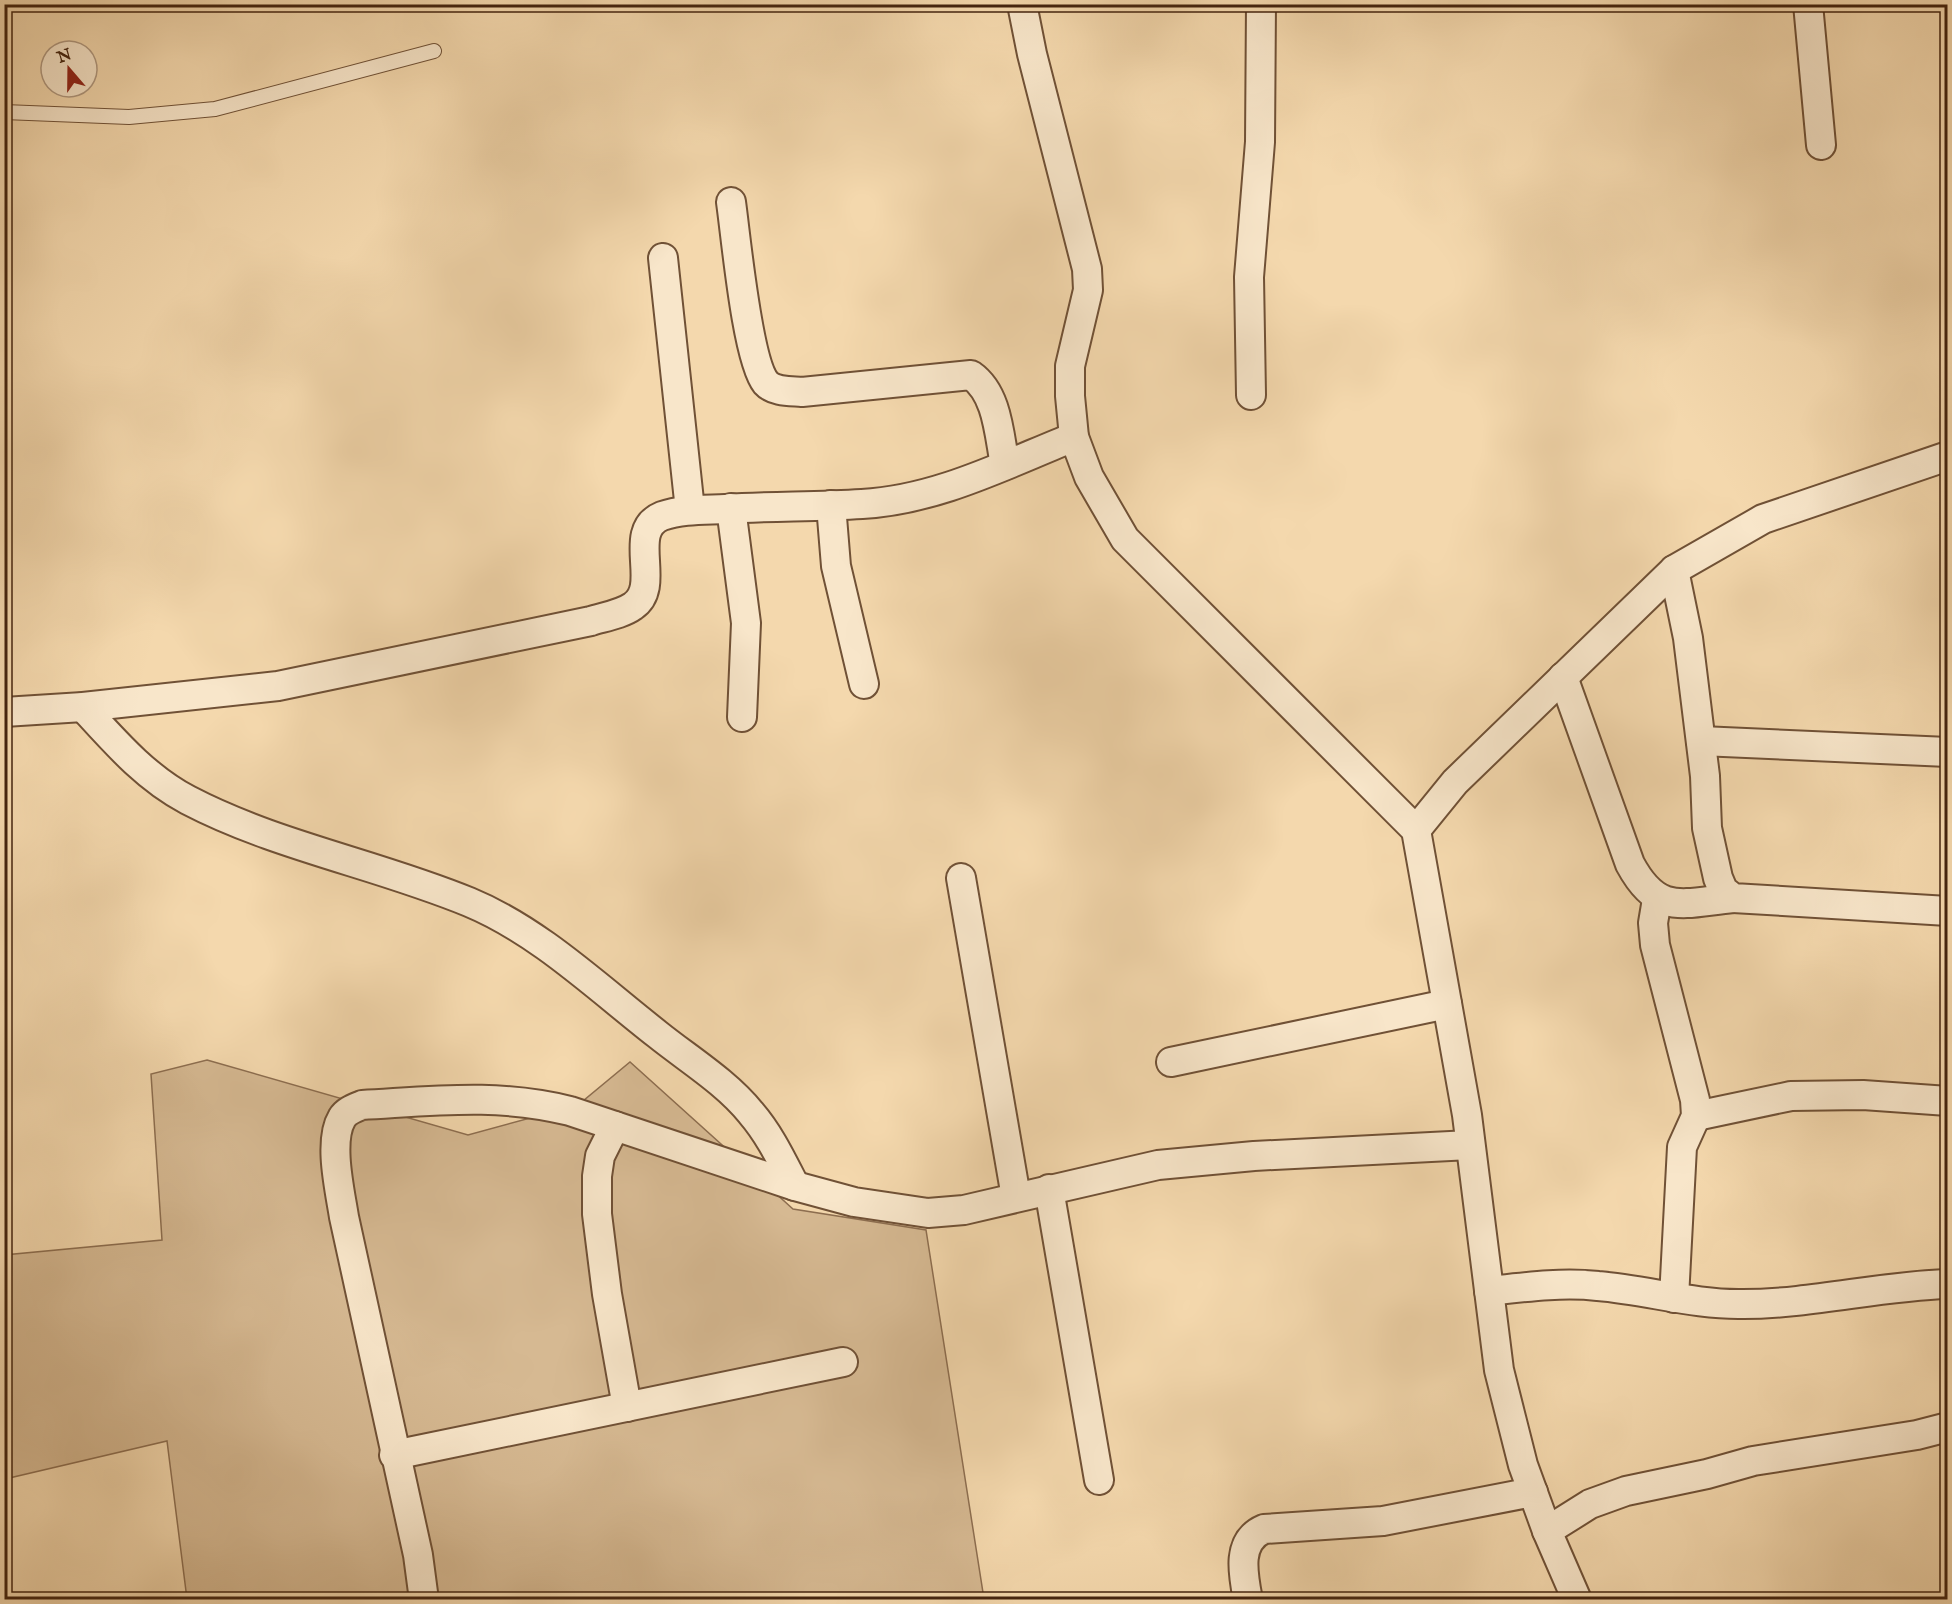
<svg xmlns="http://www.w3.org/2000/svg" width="1952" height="1604" font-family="'IM FELL English',serif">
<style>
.green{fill:#d6b992;stroke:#8d6e50;stroke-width:1.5}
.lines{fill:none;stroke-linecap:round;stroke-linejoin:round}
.service-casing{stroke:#705136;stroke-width:16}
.minor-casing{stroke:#705136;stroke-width:32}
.service{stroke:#f8e6ca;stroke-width:14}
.minor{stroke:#f8e6ca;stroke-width:28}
</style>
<rect width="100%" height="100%" fill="#f4d8ad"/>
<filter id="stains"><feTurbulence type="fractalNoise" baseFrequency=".00333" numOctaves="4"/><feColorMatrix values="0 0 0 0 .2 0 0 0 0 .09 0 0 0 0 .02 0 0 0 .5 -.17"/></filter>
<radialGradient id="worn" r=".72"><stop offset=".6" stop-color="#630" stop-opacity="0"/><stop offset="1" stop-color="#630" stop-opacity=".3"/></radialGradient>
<!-- green -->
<polygon class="green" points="207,1060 468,1135 578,1105 630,1062 793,1209 926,1230 984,1599 187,1599 167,1441 5,1479 4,1255 162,1240 151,1074"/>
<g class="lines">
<defs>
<polyline id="service" points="4,112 129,117 215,109 434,51"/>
<g id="minor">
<polyline points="1022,4 1032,54 1087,269 1088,290 1070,366 1070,396 1074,437 1089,477 1125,539 1416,830 1467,1115 1499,1370 1523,1465 1547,1531 1577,1600"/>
<polyline points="1808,4 1821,145"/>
<path d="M731,202C736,237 747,360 766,383C774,392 791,391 802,392L971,375C998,394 999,435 1005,465"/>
<polyline points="663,258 690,510"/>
<polyline points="1251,395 1249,277 1260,142 1261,4"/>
<polyline points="831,505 836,566 864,684"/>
<polyline points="731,508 746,623 742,717"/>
<polyline points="1674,570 1688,638 1705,776 1707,828 1718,878 1723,890 1733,898 1948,911"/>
<path d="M1563,677L1630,864C1658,916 1682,903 1733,898"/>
<path d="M83,707C115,742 146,778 188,800C276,846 377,864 469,902C539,931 598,988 657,1034C688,1059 726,1082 751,1113C770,1135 782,1161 795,1186"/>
<path d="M4,712L83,707L278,686L591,621C604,617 622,614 633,606C663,586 625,531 662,516C682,509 704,510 725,509C771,506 816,507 862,504C937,500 1006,464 1074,437"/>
<polyline points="1701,741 1948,752"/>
<polyline points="1416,830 1455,782 1674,570 1763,519 1948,456"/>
<polyline points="961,878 1016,1197"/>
<polyline points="1657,899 1653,923 1655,945 1695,1100 1696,1116 1682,1147 1674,1298"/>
<polyline points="1171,1062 1447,1004"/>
<polyline points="1696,1116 1791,1096 1863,1095 1948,1101"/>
<polyline points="615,1126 600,1156 597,1176 597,1214 607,1294 627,1407"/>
<polyline points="1049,1189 1099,1480"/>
<path d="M1489,1291C1525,1287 1562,1282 1598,1286C1647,1290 1694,1305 1743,1304C1812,1304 1879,1286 1948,1284"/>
<polyline points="394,1455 843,1362"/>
<polyline points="1547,1531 1590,1504 1626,1491 1707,1474 1753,1461 1917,1435 1948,1427"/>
<path d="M424,1600L418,1555L344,1217C340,1191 328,1141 342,1118C346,1111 355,1108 362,1105C435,1101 498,1093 570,1111L795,1186L854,1202L928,1213L964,1210L1158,1165L1254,1156L1470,1145"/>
<path d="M1248,1600C1243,1574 1236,1541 1264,1529L1383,1521L1533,1492"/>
</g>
</defs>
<!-- service casing -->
<use href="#service" class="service-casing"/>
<!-- minor casing -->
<use href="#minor" class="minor-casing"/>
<!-- service -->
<use href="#service" class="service"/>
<!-- minor -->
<use href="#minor" class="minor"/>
</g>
<!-- margin -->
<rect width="1952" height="1604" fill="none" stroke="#f4d8ad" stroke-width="24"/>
<rect x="6" y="6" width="1940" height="1592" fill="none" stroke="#44240f" stroke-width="3"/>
<rect x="12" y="12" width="1928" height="1580" fill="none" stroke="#44240f" stroke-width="1.5"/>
<!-- north arrow -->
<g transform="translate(69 69) rotate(340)"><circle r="28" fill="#f8e6ca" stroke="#b0987f" stroke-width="1.5"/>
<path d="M0-4.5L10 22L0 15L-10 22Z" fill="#8f2418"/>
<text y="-9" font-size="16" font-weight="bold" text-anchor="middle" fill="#44240f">N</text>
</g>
<rect width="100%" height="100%" filter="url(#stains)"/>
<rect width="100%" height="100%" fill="url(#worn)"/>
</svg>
